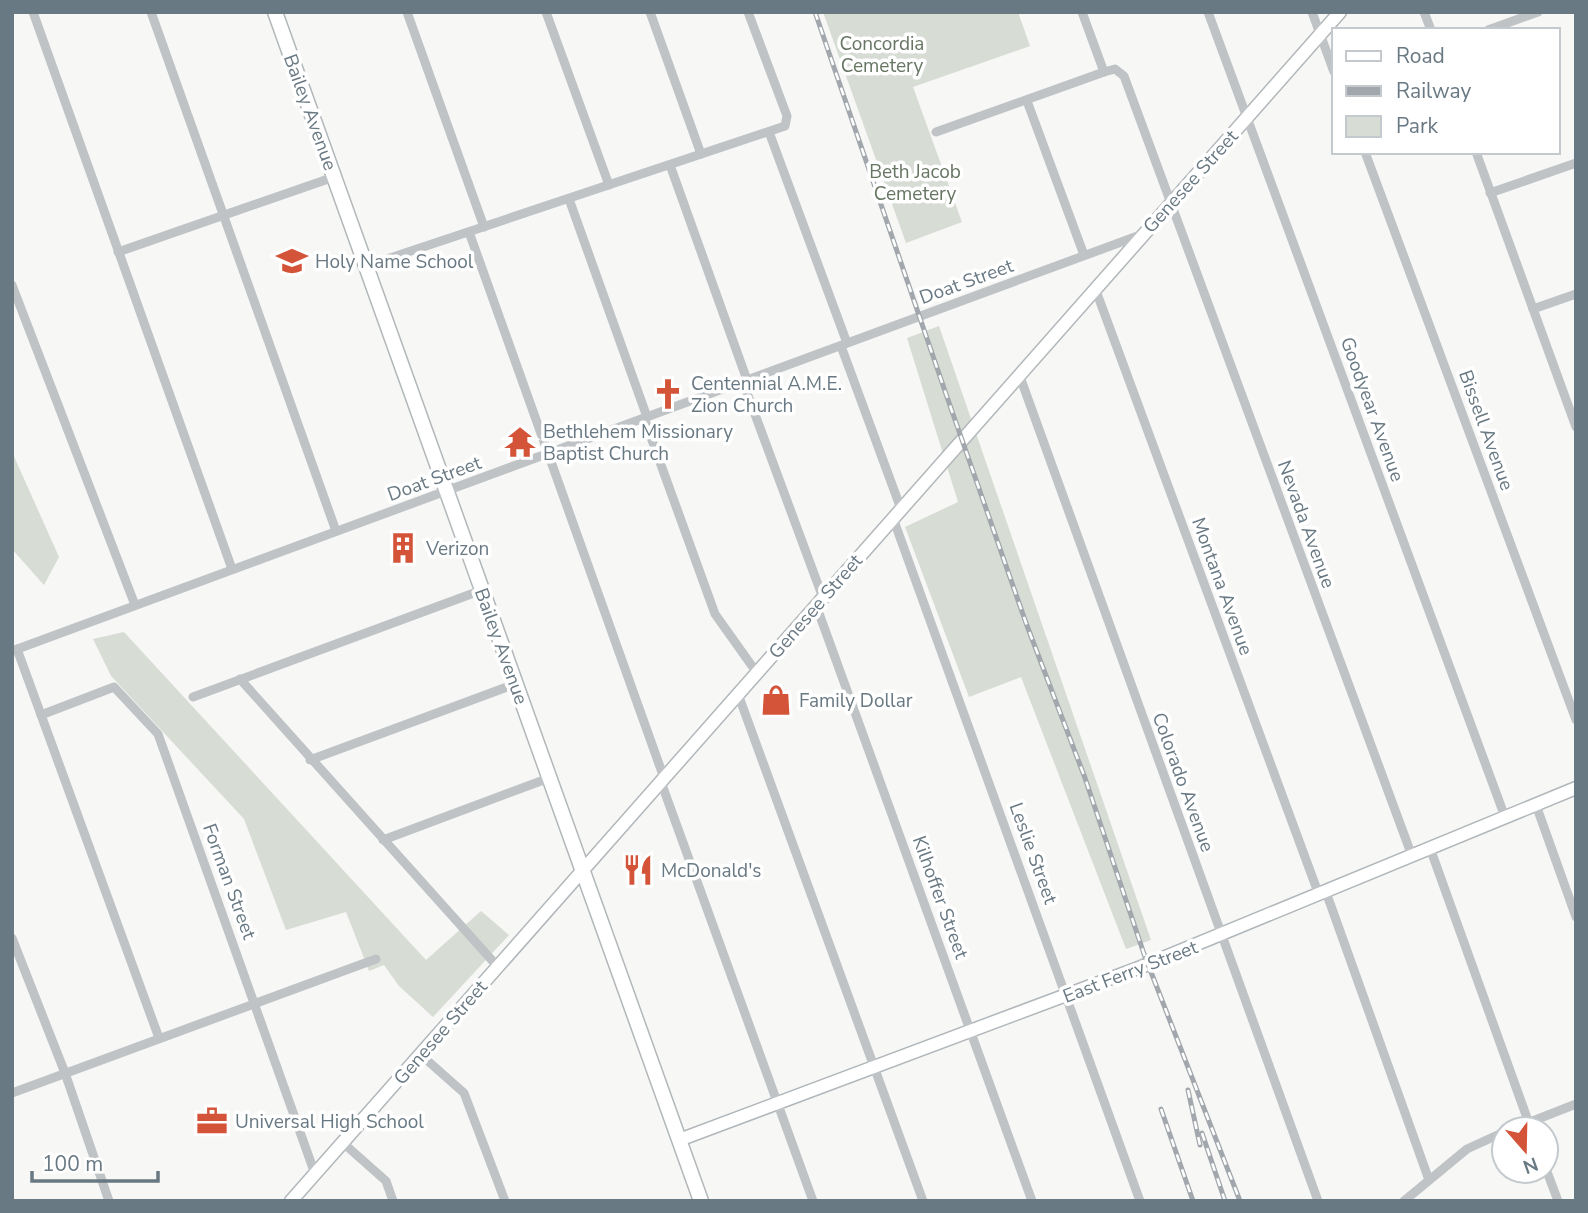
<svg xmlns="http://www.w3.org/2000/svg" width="1588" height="1213" font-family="'Nunito Sans',sans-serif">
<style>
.green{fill:#d7dcd4}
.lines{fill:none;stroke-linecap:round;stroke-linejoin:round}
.secondary-casing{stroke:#b1b7bb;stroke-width:15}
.primary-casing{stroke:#b2b7ba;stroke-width:17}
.street{stroke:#bfc3c6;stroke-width:9}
.secondary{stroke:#fff;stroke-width:12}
.primary{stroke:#fff;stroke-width:14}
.rail-casing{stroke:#a1a7ac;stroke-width:5}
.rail{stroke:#fff;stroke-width:2.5;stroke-dasharray:8;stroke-linecap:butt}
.labels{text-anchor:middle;stroke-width:7;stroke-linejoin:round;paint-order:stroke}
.park-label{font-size:19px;fill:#677663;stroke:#fff}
.street-label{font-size:19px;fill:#697983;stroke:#fff}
.poi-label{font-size:19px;fill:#697983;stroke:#fff;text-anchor:start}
</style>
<rect width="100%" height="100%" fill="#f7f7f5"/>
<!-- green -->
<g class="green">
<polygon points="823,12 1018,12 1030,46 913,87 962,222 906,243"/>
<polygon points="939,326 1151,940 1126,949 1021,677 969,697 905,527 958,502 907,338"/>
<polygon points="12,452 59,557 44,585 12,549"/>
<polygon points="124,632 426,960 481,911 509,935 433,1017 399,986 384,965 369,971 346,912 286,930 244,819 111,676 93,639"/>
</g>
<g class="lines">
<defs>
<g id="secondary">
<polyline points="679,1140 1141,967 1576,788"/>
<polyline points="291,1201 1340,12"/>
</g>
<polyline id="primary" points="275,12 701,1201"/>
</defs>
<!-- secondary casing -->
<use href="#secondary" class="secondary-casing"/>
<!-- primary casing -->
<use href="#primary" class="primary-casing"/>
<!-- street -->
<g class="street">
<polyline points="33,12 232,569"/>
<polyline points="151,12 336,531"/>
<polyline points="407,12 484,227"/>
<polyline points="546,12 609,185"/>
<polyline points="650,12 701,154"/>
<polyline points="1082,12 1104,72 1115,69 1124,76 1412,856"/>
<polyline points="1208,12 1505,817"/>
<polyline points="1312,12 1334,72"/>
<polyline points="1424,12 1431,30"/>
<polyline points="1488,30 1538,12"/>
<polyline points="1027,101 1084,255"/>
<polyline points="769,132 847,343"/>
<polyline points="936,132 1104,72"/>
<polyline points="1365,152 1576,720"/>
<polyline points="1476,152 1576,427"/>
<polyline points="670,165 747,380"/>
<polyline points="1490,193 1576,163"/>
<polyline points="569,199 647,417"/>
<polyline points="469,232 664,778"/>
<polyline points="118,252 334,177"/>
<polyline points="366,266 785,126 787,116 748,12"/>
<polyline points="12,285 135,605"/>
<polyline points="1095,288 1319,895"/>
<polyline points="1533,309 1576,294"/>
<polyline points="841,346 901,509"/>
<polyline points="1019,374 1318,1201"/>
<polyline points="743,382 823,598"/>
<polyline points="644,418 715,614 757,673"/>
<polyline points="893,518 1140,1201"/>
<polyline points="816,605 1032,1201"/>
<polyline points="17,649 159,1038"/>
<polyline points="12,651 1143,234"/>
<polyline points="240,679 498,967"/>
<polyline points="738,694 923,1201"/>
<polyline points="193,697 482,590"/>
<polyline points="41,715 114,687 158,734 315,1174"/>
<polyline points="310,760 515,684"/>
<polyline points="661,782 813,1201"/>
<polyline points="1536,805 1576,917"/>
<polyline points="383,840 549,778"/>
<polyline points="1430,848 1531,1129"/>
<polyline points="1326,892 1429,1180"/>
<polyline points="12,938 65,1073 109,1201"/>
<polyline points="420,1054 464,1093 505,1201"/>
<polyline points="12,1093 376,959"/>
<polyline points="1512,1129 1576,1104"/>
<polyline points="342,1142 386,1181 393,1201"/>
<polyline points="1546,1169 1558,1201"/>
<polyline points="1404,1201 1467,1149 1504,1132"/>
</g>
<!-- secondary -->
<use href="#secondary" class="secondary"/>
<!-- primary -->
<use href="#primary" class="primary"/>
<defs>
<g id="rail">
<polyline points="815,12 946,394 1026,623 1085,778 1144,954 1240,1201"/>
<polyline points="1188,1090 1200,1145"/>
<polyline points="1161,1109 1193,1201"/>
<polyline points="1202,1133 1225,1201"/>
</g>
</defs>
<!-- rail casing -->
<use href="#rail" class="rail-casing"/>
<!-- rail -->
<use href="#rail" class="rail"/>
</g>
<!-- icons -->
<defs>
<symbol id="school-bare" viewBox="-9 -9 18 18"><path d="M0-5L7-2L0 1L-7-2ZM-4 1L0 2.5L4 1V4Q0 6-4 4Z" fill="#d45439" stroke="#fff" stroke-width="2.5" paint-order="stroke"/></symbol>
<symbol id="church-bare" viewBox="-9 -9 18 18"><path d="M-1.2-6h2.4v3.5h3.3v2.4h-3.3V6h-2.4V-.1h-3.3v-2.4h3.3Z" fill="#d45439" stroke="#fff" stroke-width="2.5" paint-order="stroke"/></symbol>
<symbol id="temple-bare" viewBox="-9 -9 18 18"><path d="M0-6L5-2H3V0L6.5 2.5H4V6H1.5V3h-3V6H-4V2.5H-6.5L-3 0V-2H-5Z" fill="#d45439" stroke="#fff" stroke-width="2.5" paint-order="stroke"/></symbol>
<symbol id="building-bare" viewBox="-9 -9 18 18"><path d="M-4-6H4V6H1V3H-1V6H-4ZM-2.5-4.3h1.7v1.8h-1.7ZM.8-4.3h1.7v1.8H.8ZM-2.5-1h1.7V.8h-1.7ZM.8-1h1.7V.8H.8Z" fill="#d45439" stroke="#fff" stroke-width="2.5" paint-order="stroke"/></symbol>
<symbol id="shop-bare" viewBox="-9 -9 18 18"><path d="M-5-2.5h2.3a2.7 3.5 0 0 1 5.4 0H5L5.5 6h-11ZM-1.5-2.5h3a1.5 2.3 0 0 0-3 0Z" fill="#d45439" stroke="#fff" stroke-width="2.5" paint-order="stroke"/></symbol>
<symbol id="restaurant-bare" viewBox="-9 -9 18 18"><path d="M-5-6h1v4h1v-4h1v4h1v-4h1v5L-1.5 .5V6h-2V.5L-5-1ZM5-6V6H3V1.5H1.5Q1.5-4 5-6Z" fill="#d45439" stroke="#fff" stroke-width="2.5" paint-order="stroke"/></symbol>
<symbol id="office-bare" viewBox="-9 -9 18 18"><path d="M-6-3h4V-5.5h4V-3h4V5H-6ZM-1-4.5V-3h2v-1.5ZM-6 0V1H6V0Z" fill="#d45439" stroke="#fff" stroke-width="2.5" paint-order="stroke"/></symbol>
</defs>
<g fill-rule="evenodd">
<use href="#school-bare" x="270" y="239" width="44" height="44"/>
<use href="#church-bare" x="646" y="372" width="44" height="44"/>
<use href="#temple-bare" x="498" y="420" width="44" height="44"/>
<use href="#building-bare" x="381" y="526" width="44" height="44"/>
<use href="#shop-bare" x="754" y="678" width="44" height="44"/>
<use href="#restaurant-bare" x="616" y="848" width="44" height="44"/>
<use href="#office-bare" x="190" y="1099" width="44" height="44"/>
</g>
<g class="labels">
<!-- park labels -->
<g class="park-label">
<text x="882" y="50">Concordia<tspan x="882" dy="22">Cemetery</tspan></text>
<text x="915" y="178">Beth Jacob<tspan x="915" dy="22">Cemetery</tspan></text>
</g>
<!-- street labels -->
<g class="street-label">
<text transform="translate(311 112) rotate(70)" y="7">Bailey Avenue</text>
<text transform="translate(1190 181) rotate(-48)" y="7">Genesee Street</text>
<text transform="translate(966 281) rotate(-20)" y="7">Doat Street</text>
<text transform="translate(1373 409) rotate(70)" y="7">Goodyear Avenue</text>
<text transform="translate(1487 430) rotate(70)" y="7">Bissell Avenue</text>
<text transform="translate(434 478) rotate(-20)" y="7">Doat Street</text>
<text transform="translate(1307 524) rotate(70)" y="7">Nevada Avenue</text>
<text transform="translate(1223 586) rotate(70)" y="7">Montana Avenue</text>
<text transform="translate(815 606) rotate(-49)" y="7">Genesee Street</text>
<text transform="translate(502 646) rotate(70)" y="7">Bailey Avenue</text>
<text transform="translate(1184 782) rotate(70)" y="7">Colorado Avenue</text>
<text transform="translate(1034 853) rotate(70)" y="7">Leslie Street</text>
<text transform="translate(230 881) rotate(70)" y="7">Forman Street</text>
<text transform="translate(941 897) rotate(70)" y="7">Kilhoffer Street</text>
<text transform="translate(1130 971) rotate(-21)" y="7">East Ferry Street</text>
<text transform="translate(440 1032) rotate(-49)" y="7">Genesee Street</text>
</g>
<!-- poi labels -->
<g class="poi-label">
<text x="315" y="268">Holy Name School</text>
<text x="691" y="390">Centennial A.M.E.<tspan x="691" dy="22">Zion Church</tspan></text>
<text x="543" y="438">Bethlehem Missionary<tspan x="543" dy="22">Baptist Church</tspan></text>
<text x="426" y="555">Verizon</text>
<text x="799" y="707">Family Dollar</text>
<text x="661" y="877">McDonald's</text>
<text x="235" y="1128">Universal High School</text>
</g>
</g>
<!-- border -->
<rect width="1588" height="1213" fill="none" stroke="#697983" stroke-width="28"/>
<!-- legend -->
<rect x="1332" y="28" width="228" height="126" fill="#ffffff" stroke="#c3c9cd" stroke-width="2"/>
<rect x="1346" y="51" width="35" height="10" fill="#ffffff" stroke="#c3c9cd" stroke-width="2"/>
<text x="1396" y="63" font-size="21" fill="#697983">Road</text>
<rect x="1346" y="86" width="35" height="10" fill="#a1a7ac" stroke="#c3c9cd" stroke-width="2"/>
<text x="1396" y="98" font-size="21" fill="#697983">Railway</text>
<rect x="1346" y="116" width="35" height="21" fill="#d7dcd4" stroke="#c3c9cd" stroke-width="2"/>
<text x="1396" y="133" font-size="21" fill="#697983">Park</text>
<!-- north arrow -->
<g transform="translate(1525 1150) rotate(160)"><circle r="33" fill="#ffffff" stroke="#c3c9cd" stroke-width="2"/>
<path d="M0-5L12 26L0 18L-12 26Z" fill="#d45439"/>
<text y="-10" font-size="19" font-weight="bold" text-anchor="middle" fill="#697983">N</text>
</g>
<!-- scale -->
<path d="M32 1171v10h126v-10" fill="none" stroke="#697983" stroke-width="3.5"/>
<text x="42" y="1171" font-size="21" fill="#697983" stroke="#ffffff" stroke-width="5" paint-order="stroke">100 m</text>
</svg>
